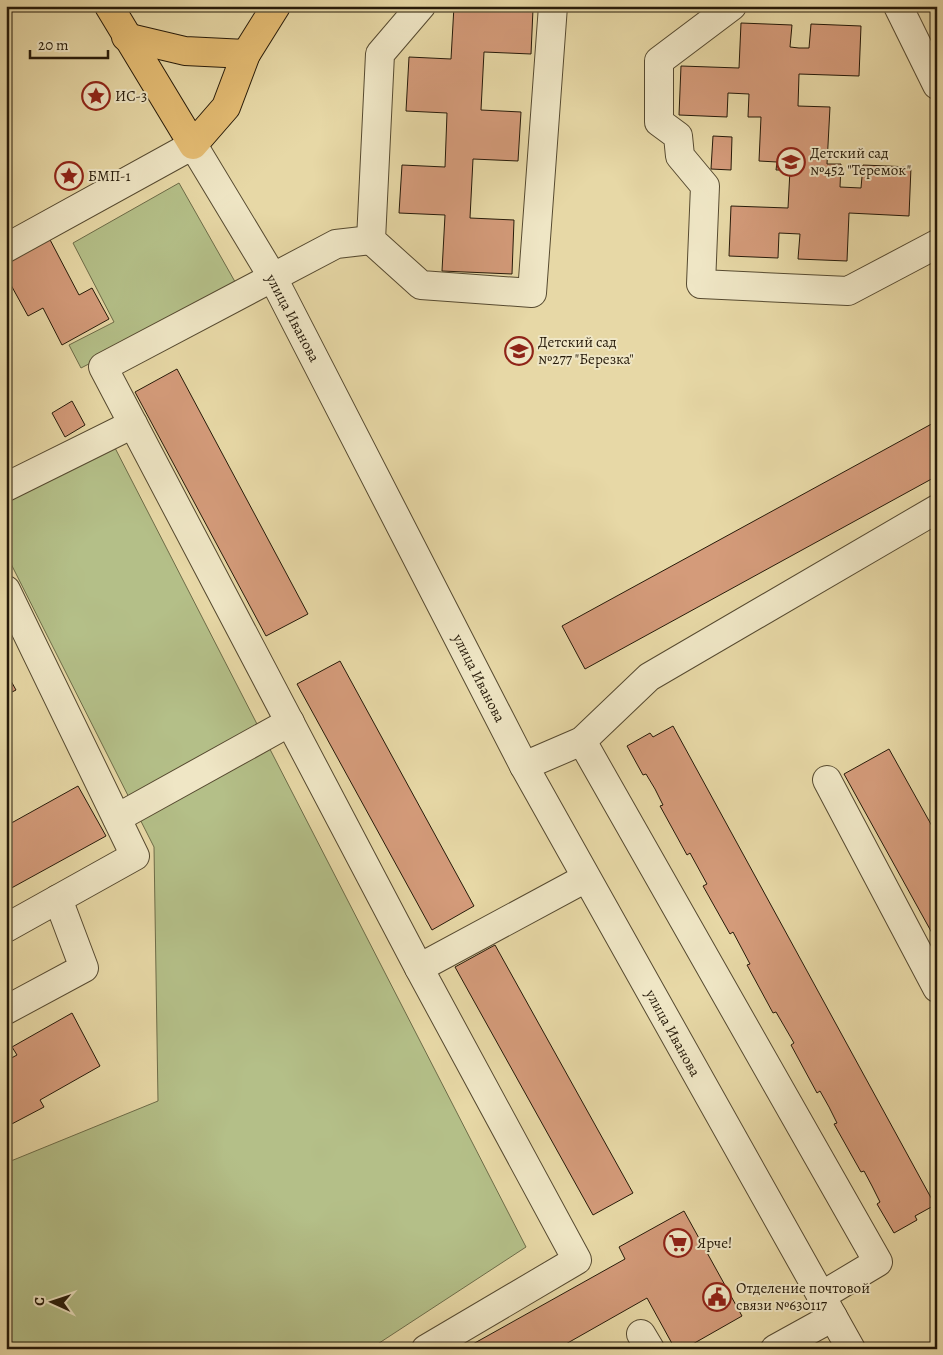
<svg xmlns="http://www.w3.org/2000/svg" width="943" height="1355" font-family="Alegreya,serif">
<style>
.green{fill:#b4bf88;stroke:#6d6c48}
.building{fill:#d49b7a;stroke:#261a09}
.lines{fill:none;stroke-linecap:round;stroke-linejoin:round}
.minor-casing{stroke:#564a30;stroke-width:30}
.major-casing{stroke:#261a09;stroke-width:30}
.minor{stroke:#efe6c5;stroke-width:28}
.major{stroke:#e4bc73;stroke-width:28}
.labels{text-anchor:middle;stroke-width:4;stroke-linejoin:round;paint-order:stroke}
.poi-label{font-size:15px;fill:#261a09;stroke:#efe6c5;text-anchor:start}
.street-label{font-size:15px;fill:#261a09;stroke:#efe6c5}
</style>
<rect width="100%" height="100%" fill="#e7d8a6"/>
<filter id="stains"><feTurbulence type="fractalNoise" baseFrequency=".004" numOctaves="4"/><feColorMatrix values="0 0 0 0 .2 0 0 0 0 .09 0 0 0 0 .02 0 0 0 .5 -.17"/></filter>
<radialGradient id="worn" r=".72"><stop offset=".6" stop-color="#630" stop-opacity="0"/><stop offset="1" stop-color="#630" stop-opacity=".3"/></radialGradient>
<!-- green -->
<g class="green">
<polygon points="179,183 238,287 81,368 69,345 114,322 73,243"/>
<polygon points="114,446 526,1247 370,1349 6,1349 6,1163 158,1101 154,847 6,554 6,496"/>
</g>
<!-- building -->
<g class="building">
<polygon points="454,6 533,9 531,54 484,52 481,110 521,112 518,161 473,159 470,218 514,220 512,274 442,271 445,215 399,213 402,165 445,167 447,113 406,111 409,57 451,59"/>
<polygon points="741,23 792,25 790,47 799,48 809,48 811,24 861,26 859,76 799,74 798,106 830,107 827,164 841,164 840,187 861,188 863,165 911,167 909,216 849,213 847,261 798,259 800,234 779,233 778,258 729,256 731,206 788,208 790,170 776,170 777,162 759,161 761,117 748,117 749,94 728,93 727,117 679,115 681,66 739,68"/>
<polygon points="713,136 732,137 731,170 711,169"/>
<polygon points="47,234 79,295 92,288 109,319 62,345 43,308 28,316 6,276 6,256"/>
<polygon points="177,369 308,614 266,636 135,392"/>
<polygon points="72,401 85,425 65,437 52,413"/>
<polygon points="937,421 937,476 585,669 562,626"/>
<polygon points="340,661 474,906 432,930 297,684"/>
<polygon points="6,672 16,690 6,695"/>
<polygon points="673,726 935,1205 915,1216 917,1220 894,1233 877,1204 880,1202 872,1186 864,1171 861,1172 834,1124 837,1123 829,1107 820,1091 817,1093 791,1045 794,1043 776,1012 773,1013 747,965 750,964 733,932 730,934 703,886 707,884 690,853 687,855 660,806 663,805 655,789 646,774 643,775 627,746 650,733 653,737"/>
<polygon points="889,749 937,835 937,942 844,774"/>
<polygon points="78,786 106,836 6,891 6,826"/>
<polygon points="495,945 633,1193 593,1215 455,967"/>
<polygon points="72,1013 100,1066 40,1100 44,1107 6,1127 6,1061 17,1055 12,1047"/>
<polygon points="684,1211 742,1316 684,1349 675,1349 647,1298 557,1349 464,1349 625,1259 619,1247"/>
</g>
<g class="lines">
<defs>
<g id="minor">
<polyline points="421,6 380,54 371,240 421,285 532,293 553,6"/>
<polyline points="732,6 659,61 659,122 678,136 680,156 705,186 701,284 848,291 937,244"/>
<polyline points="898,6 937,85"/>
<polyline points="371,240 336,244 103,367 419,968 577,1260 426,1349"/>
<polyline points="6,248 193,145 272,276 524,766 851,1349"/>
<polyline points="6,487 133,424"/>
<polyline points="6,590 135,856 6,928"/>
<polyline points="582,741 878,1262 821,1296"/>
<polyline points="524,766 582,741 649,677 937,509"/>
<polyline points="827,780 937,988"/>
<polyline points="117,818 290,722"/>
<polyline points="419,968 586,878"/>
<polyline points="6,1010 84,968 58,899"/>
<polyline points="641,1334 650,1349"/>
<polyline points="775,1349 833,1317"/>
</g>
<g id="major">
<polyline points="109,6 193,145 226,107 246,54 276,6"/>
<polyline points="126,37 185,51 246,54"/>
</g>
</defs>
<!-- minor casing -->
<use href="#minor" class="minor-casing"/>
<!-- major casing -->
<use href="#major" class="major-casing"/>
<!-- minor -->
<use href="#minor" class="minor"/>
<!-- major -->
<use href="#major" class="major"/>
</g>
<!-- icons -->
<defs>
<symbol id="sight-ring" viewBox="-11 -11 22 22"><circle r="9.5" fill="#efe6c5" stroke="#8f2418" stroke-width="1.5"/><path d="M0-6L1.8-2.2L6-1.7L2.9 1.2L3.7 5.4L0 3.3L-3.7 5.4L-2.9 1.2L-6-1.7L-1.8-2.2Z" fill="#8f2418"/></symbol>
<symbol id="school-ring" viewBox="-11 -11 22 22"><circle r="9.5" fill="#efe6c5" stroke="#8f2418" stroke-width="1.5"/><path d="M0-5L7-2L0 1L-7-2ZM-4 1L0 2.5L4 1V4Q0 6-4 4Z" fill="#8f2418"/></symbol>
<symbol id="supermarket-ring" viewBox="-11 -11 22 22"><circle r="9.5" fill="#efe6c5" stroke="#8f2418" stroke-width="1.5"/><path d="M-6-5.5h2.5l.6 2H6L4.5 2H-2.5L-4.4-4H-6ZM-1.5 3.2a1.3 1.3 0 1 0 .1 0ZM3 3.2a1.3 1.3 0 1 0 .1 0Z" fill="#8f2418"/></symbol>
<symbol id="civic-ring" viewBox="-11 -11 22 22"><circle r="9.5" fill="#efe6c5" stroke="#8f2418" stroke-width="1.5"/><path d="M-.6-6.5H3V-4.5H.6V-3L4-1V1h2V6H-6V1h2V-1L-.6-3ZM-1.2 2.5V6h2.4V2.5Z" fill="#8f2418"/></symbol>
</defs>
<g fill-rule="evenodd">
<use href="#sight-ring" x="80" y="80" width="32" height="32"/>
<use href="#school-ring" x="775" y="146" width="32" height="32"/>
<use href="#sight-ring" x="53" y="160" width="32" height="32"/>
<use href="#school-ring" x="503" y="335" width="32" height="32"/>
<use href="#supermarket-ring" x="662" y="1227" width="32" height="32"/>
<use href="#civic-ring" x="701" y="1281" width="32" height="32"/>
</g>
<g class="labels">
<!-- poi labels -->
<g class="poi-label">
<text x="115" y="101">ИС-3</text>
<text x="810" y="158">Детский сад<tspan x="810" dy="17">№452 "Теремок"</tspan></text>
<text x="88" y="181">БМП-1</text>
<text x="538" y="347">Детский сад<tspan x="538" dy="17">№277 "Березка"</tspan></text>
<text x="697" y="1248">Ярче!</text>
<text x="736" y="1293">Отделение почтовой<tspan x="736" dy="17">связи №630117</tspan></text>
</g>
<!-- street labels -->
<g class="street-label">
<text transform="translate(293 318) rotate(62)" y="5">улица Иванова</text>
<text transform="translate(479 678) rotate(63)" y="5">улица Иванова</text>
<text transform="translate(673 1033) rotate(61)" y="5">улица Иванова</text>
</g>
</g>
<!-- margin -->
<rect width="943" height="1355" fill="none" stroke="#e7d8a6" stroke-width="25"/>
<rect x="8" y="8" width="928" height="1340" fill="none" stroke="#261a09" stroke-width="2.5"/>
<rect x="12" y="12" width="918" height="1330" fill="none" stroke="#261a09"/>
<!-- north arrow -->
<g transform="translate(52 1302) rotate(273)" stroke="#efe6c5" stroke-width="4" paint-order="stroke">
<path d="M0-4L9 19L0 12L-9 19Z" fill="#261a09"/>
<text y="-8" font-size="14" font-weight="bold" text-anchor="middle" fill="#261a09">С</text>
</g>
<!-- scale -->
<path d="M30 50v8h78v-8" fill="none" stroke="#261a09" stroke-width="2.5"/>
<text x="38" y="50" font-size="15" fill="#261a09" stroke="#efe6c5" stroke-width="4" paint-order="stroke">20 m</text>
<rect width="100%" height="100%" filter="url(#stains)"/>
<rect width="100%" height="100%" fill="url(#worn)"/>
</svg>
